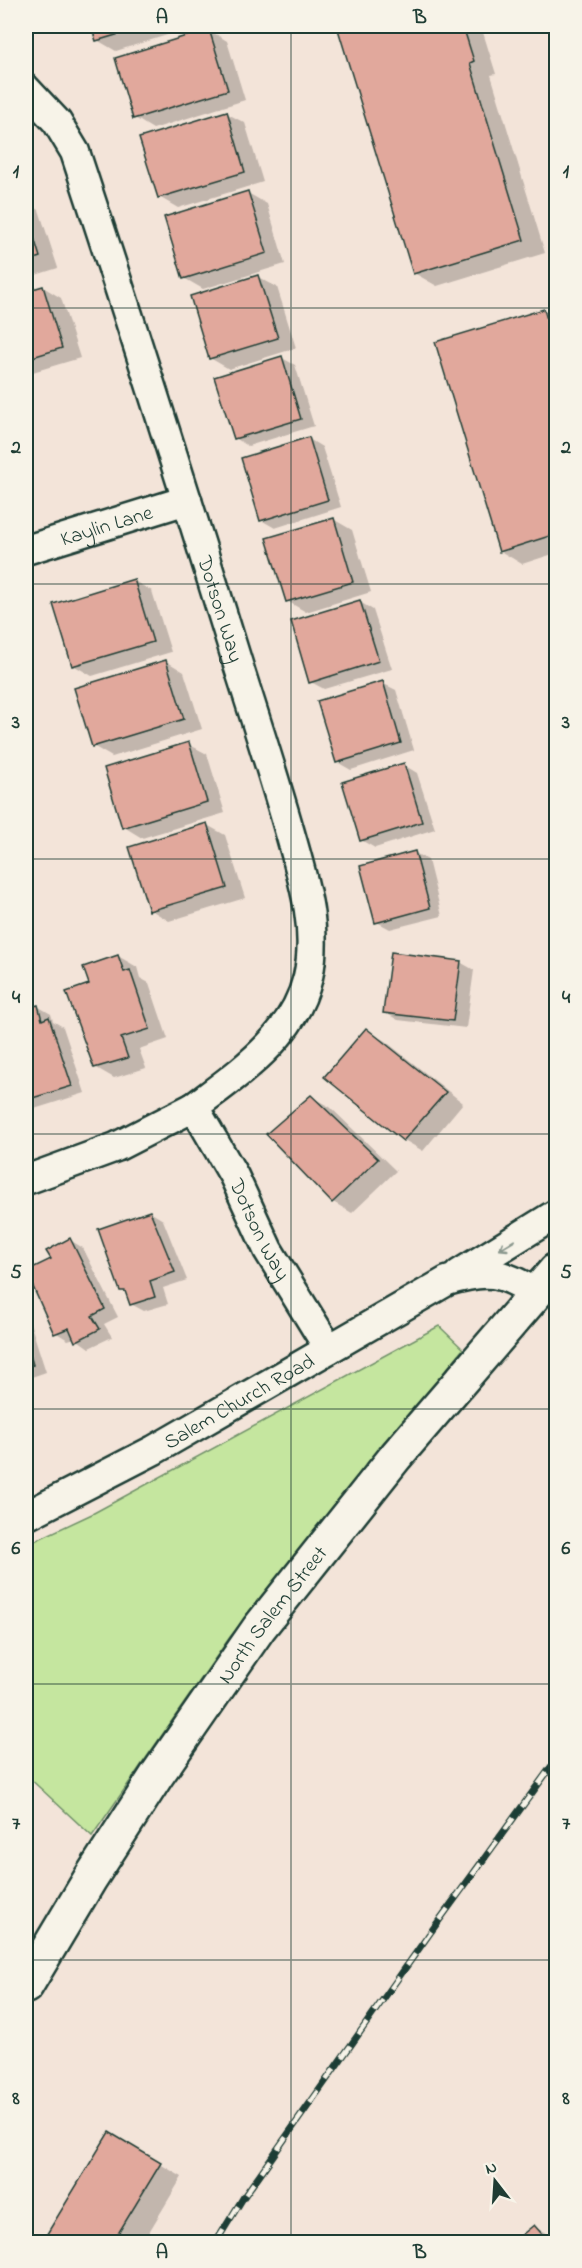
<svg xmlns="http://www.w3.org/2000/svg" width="582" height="2268" font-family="'Indie Flower',sans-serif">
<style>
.green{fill:#c5e69f;stroke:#72926a;stroke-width:1.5}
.shadow{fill:#0003}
.building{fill:#e1a89c;stroke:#1f3d34;stroke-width:1.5}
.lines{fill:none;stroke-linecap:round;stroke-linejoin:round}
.minor-casing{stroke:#1f3d34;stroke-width:33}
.secondary-casing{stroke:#1f3d34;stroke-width:38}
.minor{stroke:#f7f3e8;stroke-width:28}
.secondary{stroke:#f7f3e8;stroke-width:33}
.rail-casing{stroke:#1f3d34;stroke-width:7}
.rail{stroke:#f7f3e8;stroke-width:4.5;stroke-dasharray:14;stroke-linecap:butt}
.oneway{stroke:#8b988e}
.grid{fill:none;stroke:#1f3d34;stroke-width:1.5;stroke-opacity:0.55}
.labels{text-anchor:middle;stroke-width:4.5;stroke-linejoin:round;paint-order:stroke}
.street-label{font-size:21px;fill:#1f3d34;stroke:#f7f3e8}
.neatline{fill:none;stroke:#1f3d34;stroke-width:2}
.grid-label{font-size:20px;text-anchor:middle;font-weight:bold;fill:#1f3d34}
</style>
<rect width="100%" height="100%" fill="#f3e4d9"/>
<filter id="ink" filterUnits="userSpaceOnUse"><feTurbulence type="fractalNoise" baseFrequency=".0167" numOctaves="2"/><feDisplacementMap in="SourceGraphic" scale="12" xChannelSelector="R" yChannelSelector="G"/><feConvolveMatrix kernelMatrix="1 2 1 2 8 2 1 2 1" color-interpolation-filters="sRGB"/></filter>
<g filter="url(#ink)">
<!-- green -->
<polygon class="green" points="439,1326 463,1349 230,1637 92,1836 26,1775 26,1545 92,1514"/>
<!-- shadow -->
<g class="shadow">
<polygon points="93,26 196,26 116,51 97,40"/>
<polygon points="339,26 481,26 496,74 491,75 545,253 437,286 414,273"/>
<polygon points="209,30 227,41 245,100 153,129 135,118"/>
<polygon points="226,113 245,123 263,182 178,208 159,197"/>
<polygon points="248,193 267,204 285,264 203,289 184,278"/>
<polygon points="26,202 39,210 58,268 26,278"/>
<polygon points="258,277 277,287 296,348 229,369 210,358"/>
<polygon points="43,287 61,298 80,358 26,374 26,293"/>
<polygon points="544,311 556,318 556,553 522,564 500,551"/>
<polygon points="282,358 295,365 314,426 248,446 235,438"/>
<polygon points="309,439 322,447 341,507 275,528 261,520"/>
<polygon points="333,519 352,530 371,592 306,612 287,601"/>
<polygon points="134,581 152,591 171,652 92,676 73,665"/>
<polygon points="360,602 373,610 392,669 324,689 311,682"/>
<polygon points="166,661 184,672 202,729 112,757 93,746"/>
<polygon points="382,683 396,690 414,750 351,770 337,762"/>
<polygon points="188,744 207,754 225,813 142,838 124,827"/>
<polygon points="404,765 417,773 435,829 375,848 361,840"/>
<polygon points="207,825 225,835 245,898 169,921 151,910"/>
<polygon points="415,853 428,860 442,916 390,929 377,922"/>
<polygon points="118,956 137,967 140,978 149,983 168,1039 139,1049 146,1068 114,1078 95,1067 90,985"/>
<polygon points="460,962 474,970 466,1028 398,1020 384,1012"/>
<polygon points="37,1006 51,1014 53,1021 63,1027 85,1093 31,1110 26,1106 26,1010"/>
<polygon points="366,1030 385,1041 463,1103 423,1151 404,1140 326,1077"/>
<polygon points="311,1097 330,1107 396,1171 352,1213 333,1202 268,1135"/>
<polygon points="150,1212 163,1220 187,1280 163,1288 168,1304 144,1311 131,1304 128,1294 121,1290"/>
<polygon points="70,1240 83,1248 118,1317 104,1324 112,1337 89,1348 75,1338 68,1340 55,1332 53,1259"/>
<polygon points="26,1310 46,1372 26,1379"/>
<polygon points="109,2134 182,2177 143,2242 44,2242"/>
<polygon points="534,2227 548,2234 555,2242 515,2242"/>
</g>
<!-- building -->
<g class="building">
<polygon points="91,26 146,26 96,41"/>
<polygon points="337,26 463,26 474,61 470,63 524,240 413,274"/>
<polygon points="209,29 228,90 133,119 115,58"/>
<polygon points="227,111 245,172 158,198 139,138"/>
<polygon points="248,191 267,253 183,279 164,217"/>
<polygon points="26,212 40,257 26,262"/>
<polygon points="258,275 278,338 209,359 190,296"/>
<polygon points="43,286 62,348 26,359 26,291"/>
<polygon points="544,309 556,351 556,534 499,552 435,342"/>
<polygon points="282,356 301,419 234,439 214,377"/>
<polygon points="309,437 328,500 260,521 241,458"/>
<polygon points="334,518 353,582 286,602 266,538"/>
<polygon points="134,579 153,642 72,666 53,604"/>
<polygon points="360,600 379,661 309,683 291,621"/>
<polygon points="166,660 184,719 92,747 74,688"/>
<polygon points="383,681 401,743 336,763 317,701"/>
<polygon points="189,742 207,802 122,828 104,768"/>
<polygon points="404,763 422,822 360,841 342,782"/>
<polygon points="207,823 227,888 149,911 129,847"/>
<polygon points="415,851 430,908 375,923 360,866"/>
<polygon points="391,952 461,961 453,1021 383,1013"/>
<polygon points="118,955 124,972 130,970 150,1029 121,1038 128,1058 94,1068 66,992 89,984 83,967"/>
<polygon points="38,1005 42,1020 49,1017 72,1086 26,1100 26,1008"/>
<polygon points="366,1028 446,1092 403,1141 324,1077"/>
<polygon points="311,1095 378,1159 332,1203 266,1134"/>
<polygon points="150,1211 175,1272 150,1281 155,1297 130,1305 125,1291 120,1291 98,1229"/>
<polygon points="70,1238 105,1309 92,1316 100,1329 75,1342 69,1328 54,1334 26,1271 51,1259 46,1251"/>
<polygon points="26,1341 33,1365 26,1367"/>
<polygon points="109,2132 161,2163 113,2242 42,2242"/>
<polygon points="534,2225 549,2242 513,2242"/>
</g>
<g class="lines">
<defs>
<g id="minor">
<path id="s1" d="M26,89L57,122L75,152C132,325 187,499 241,674C258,727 275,780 290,833C303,879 319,929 308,977C294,1037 240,1072 194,1107L234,1176L268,1250L329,1349"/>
<path id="s2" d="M26,550L187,500"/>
<polyline points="26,1180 116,1147 194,1107"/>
<polyline points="459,1274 556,1214"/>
<path id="s3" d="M26,1516L154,1450L447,1281C490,1268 499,1272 537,1293"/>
</g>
<g id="secondary">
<path id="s4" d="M26,1986L90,1879L157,1775L259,1628L396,1456L556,1270"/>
</g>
</defs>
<!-- minor casing -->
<use href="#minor" class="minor-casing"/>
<!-- secondary casing -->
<use href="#secondary" class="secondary-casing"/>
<!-- minor -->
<use href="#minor" class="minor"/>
<!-- secondary -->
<use href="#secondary" class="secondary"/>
<defs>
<polyline id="rail" points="216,2242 243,2198 430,1933 556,1760"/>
</defs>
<!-- rail casing -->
<use href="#rail" class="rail-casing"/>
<!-- rail -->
<use href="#rail" class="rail"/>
</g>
<!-- one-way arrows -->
<defs><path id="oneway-shaft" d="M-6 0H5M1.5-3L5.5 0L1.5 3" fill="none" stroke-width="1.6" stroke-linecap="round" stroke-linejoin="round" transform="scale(1.5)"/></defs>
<use class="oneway" href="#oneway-shaft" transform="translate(507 1245) rotate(149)"/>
</g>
<!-- grid -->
<path class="grid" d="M291,26V2242M26,308H556M26,584H556M26,859H556M26,1134H556M26,1409H556M26,1684H556M26,1960H556"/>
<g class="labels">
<!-- street labels -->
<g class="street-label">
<text dy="7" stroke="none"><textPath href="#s2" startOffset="84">Kaylin Lane</textPath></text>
<text dy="7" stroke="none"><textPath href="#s1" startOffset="560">Dotson Way</textPath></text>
<text dy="7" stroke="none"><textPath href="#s1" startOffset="1257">Dotson Way</textPath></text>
<text dy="7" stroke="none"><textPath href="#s3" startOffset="242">Salem Church Road</textPath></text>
<text dy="7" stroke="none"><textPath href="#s4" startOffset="446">North Salem Street</textPath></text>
</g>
</g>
<!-- margin -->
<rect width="582" height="2268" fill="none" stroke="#f7f3e8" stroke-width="66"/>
<!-- north arrow -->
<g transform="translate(495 2181) rotate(343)" stroke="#f7f3e8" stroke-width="4.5" paint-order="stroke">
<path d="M0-4.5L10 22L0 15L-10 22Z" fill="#1f3d34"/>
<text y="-9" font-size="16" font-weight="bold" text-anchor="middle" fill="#1f3d34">N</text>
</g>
<rect x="33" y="33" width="516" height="2202" class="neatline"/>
<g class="grid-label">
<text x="162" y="23">A</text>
<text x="420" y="23">B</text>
<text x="16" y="177">1</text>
<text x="566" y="177">1</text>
<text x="16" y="453">2</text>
<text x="566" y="453">2</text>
<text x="16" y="728">3</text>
<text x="566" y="728">3</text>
<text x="16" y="1003">4</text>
<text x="566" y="1003">4</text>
<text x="16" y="1278">5</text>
<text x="566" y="1278">5</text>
<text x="16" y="1554">6</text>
<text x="566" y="1554">6</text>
<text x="16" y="1829">7</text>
<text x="566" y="1829">7</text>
<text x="16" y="2104">8</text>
<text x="566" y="2104">8</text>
<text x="162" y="2258">A</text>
<text x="420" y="2258">B</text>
</g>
</svg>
